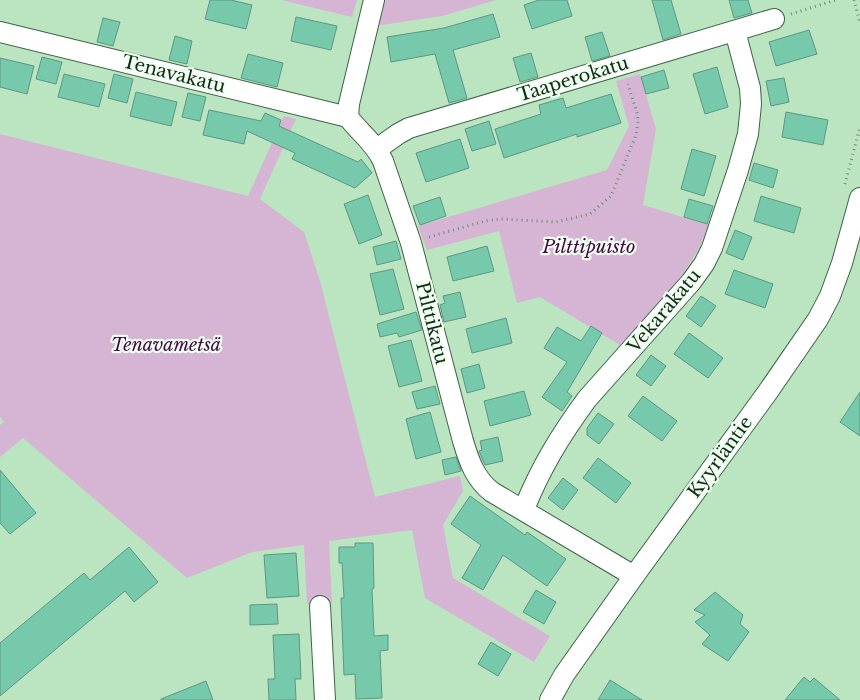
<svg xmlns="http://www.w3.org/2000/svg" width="860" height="700" font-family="'Libre Baskerville',serif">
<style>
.green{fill:#d6b4d3}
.building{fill:#76caab;stroke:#5e9682}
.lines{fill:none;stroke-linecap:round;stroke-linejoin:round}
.minor-casing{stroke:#3d6444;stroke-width:22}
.path{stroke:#708e74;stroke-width:3;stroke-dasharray:1 4;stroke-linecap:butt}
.minor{stroke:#fff;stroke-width:20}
.labels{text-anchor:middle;stroke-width:4.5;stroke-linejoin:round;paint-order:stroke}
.street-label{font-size:18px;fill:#17271a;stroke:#edffef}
.park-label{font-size:18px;font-style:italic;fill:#480547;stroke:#edffef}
</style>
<rect width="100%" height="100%" fill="#bae5c0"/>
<!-- green -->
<g class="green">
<polygon points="282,0 357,0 352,17"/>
<polygon points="384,0 496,0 442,16 382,25 378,24"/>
<path d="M640,74L656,129L643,205L709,225C692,272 654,310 620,345L540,297L517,303L499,231L427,250L418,226L607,170L629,126L616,81Z"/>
<polygon points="284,116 296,119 260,199 304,232 320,281 375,497 460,476 463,491 443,525 453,578 550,636 534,662 425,598 412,530 329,541 332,603 307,604 304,545 252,552 187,578 23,438 0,457 0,425 4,422 0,417 0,134 248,196"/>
</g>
<!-- building -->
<g class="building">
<polygon points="210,0 231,0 252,5 246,29 205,19"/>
<polygon points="539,0 567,0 572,16 532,29 524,5"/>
<polygon points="652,0 671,0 681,34 663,40"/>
<polygon points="729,0 748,0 752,13 734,18"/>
<polygon points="493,14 500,37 453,50 467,98 449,103 435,54 391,62 387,37 444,28"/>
<polygon points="296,17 337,26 331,50 291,41"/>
<polygon points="103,18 120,22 113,46 97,42"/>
<polygon points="809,30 817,54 776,66 769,42"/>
<polygon points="602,32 610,56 592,61 585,37"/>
<polygon points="175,36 192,41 187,64 169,60"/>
<polygon points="531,53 538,77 520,82 513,58"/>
<polygon points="248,54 283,63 277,87 241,78"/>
<polygon points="42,57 62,62 56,84 36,79"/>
<polygon points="0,58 34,66 27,94 0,87"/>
<polygon points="717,67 728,107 705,114 693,74"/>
<polygon points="664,70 669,88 646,94 641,77"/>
<polygon points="64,74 105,84 99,107 58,97"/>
<polygon points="114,74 133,79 127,103 108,98"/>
<polygon points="784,78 789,102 771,106 766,81"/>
<polygon points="136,92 177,102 171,126 130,116"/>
<polygon points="188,93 206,97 200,121 182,117"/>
<polygon points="611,94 621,123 577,137 577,134 504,158 495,129 541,114 539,105 563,98 566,108"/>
<polygon points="209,110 261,121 265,113 281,120 279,126 358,162 361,159 372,173 355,188 292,159 295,153 247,131 244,144 203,135"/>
<polygon points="786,112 828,120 823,145 782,137"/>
<polygon points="489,121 496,144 472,151 465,129"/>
<polygon points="460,139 469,168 426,182 416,153"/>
<polygon points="692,149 716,156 704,196 681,189"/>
<polygon points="754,163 778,170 773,188 749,180"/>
<polygon points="368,195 382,235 359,244 344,204"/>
<polygon points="761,196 801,208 794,233 754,221"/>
<polygon points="440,197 446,216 420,225 413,206"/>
<polygon points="689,199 713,206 707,224 684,217"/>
<polygon points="735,230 752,237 743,260 726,253"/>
<polygon points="396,241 401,259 377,265 373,247"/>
<polygon points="487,246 494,271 453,281 447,257"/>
<polygon points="393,269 404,309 380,315 370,274"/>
<polygon points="734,270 773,284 765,308 725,294"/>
<polygon points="460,292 466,317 444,322 440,305 445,303 443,296"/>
<polygon points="701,296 716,306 701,327 686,316"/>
<polygon points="416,312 422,330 399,337 397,333 380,337 377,324"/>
<polygon points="506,318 512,343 472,353 466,329"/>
<polygon points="591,326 602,333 567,392 572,396 562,411 542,397 567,362 544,348 557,327 581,341"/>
<polygon points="689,333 723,358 708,378 674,354"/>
<polygon points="411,340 422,381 399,387 388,346"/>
<polygon points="651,355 666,366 651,386 636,375"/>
<polygon points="479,364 485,388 467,393 461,369"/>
<polygon points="435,386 440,404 417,409 412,392"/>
<polygon points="524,391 531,415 490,426 484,401"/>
<polygon points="860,392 860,436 840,422"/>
<polygon points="643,396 677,421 662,441 628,416"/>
<polygon points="430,412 441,452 416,459 406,419"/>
<polygon points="598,413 614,424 599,444 587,435 587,428"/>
<polygon points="498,437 503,461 485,465 479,451 482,450 480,441"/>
<polygon points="456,457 461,471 445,475 442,460"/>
<polygon points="598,458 631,483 616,503 583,478"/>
<polygon points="0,470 36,513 10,534 0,523"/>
<polygon points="563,478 578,490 563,510 548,498"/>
<polygon points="470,496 525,535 527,532 566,559 547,586 503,555 483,590 462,578 481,545 451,524"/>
<polygon points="355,543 373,543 374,588 372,589 374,636 388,635 388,650 380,651 382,698 356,699 355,674 344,675 341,598 344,598 342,563 339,563 339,547 355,547"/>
<polygon points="129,547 158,582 134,602 125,591 0,696 0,643 84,573 90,580"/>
<polygon points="296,553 299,596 267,598 264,555"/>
<polygon points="536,590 556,602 544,624 523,612"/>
<polygon points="715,592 743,615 740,624 749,632 728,661 702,644 710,635 695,622 705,615 694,610"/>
<polygon points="277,604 278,624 250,625 250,605"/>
<polygon points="299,634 301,679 295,679 296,700 269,700 268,679 275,679 273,635"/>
<polygon points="491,642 511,654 498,676 478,664"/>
<polygon points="804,677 810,682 814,678 840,700 785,700"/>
<polygon points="610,680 642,700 598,700"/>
<polygon points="206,681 213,700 161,700 161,699"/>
</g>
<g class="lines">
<defs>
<g id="minor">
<path d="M374,0L349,104L348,117C359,132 375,143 383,161L411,243L463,441C469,461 475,479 492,492L634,576"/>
<polyline points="0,32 348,117"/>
<polyline points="377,149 398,134 409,128 774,19"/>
<path d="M524,509C541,467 560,436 587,399L691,282L704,264L712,248L738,170L748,134L751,104L750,88L735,31"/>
<polyline points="320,606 325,700"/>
<polyline points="550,700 564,675 634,576 767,393 818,319 830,296 842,263 860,198"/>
</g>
</defs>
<!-- minor casing -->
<use href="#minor" class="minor-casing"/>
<!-- path -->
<g class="path">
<polyline points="854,0 860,23"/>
<polyline points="791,14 836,0"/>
<polyline points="845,184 860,127"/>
<polyline points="429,237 485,221 501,219 556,222 590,214 611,196 636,135 638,121 637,113 628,84"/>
</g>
<!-- minor -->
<use href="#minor" class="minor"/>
</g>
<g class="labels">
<!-- street labels -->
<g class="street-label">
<text transform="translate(174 74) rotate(14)" y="6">Tenavakatu</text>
<text transform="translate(573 79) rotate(-17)" y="6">Taaperokatu</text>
<text transform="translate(664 311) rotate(-50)" y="6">Vekarakatu</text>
<text transform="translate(432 323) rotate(76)" y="6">Pilttikatu</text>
<text transform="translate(720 457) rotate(-54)" y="6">Kyyrläntie</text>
</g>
<!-- park labels -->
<g class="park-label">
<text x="589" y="253">Pilttipuisto</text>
<text x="166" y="351">Tenavametsä</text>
</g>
</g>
</svg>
